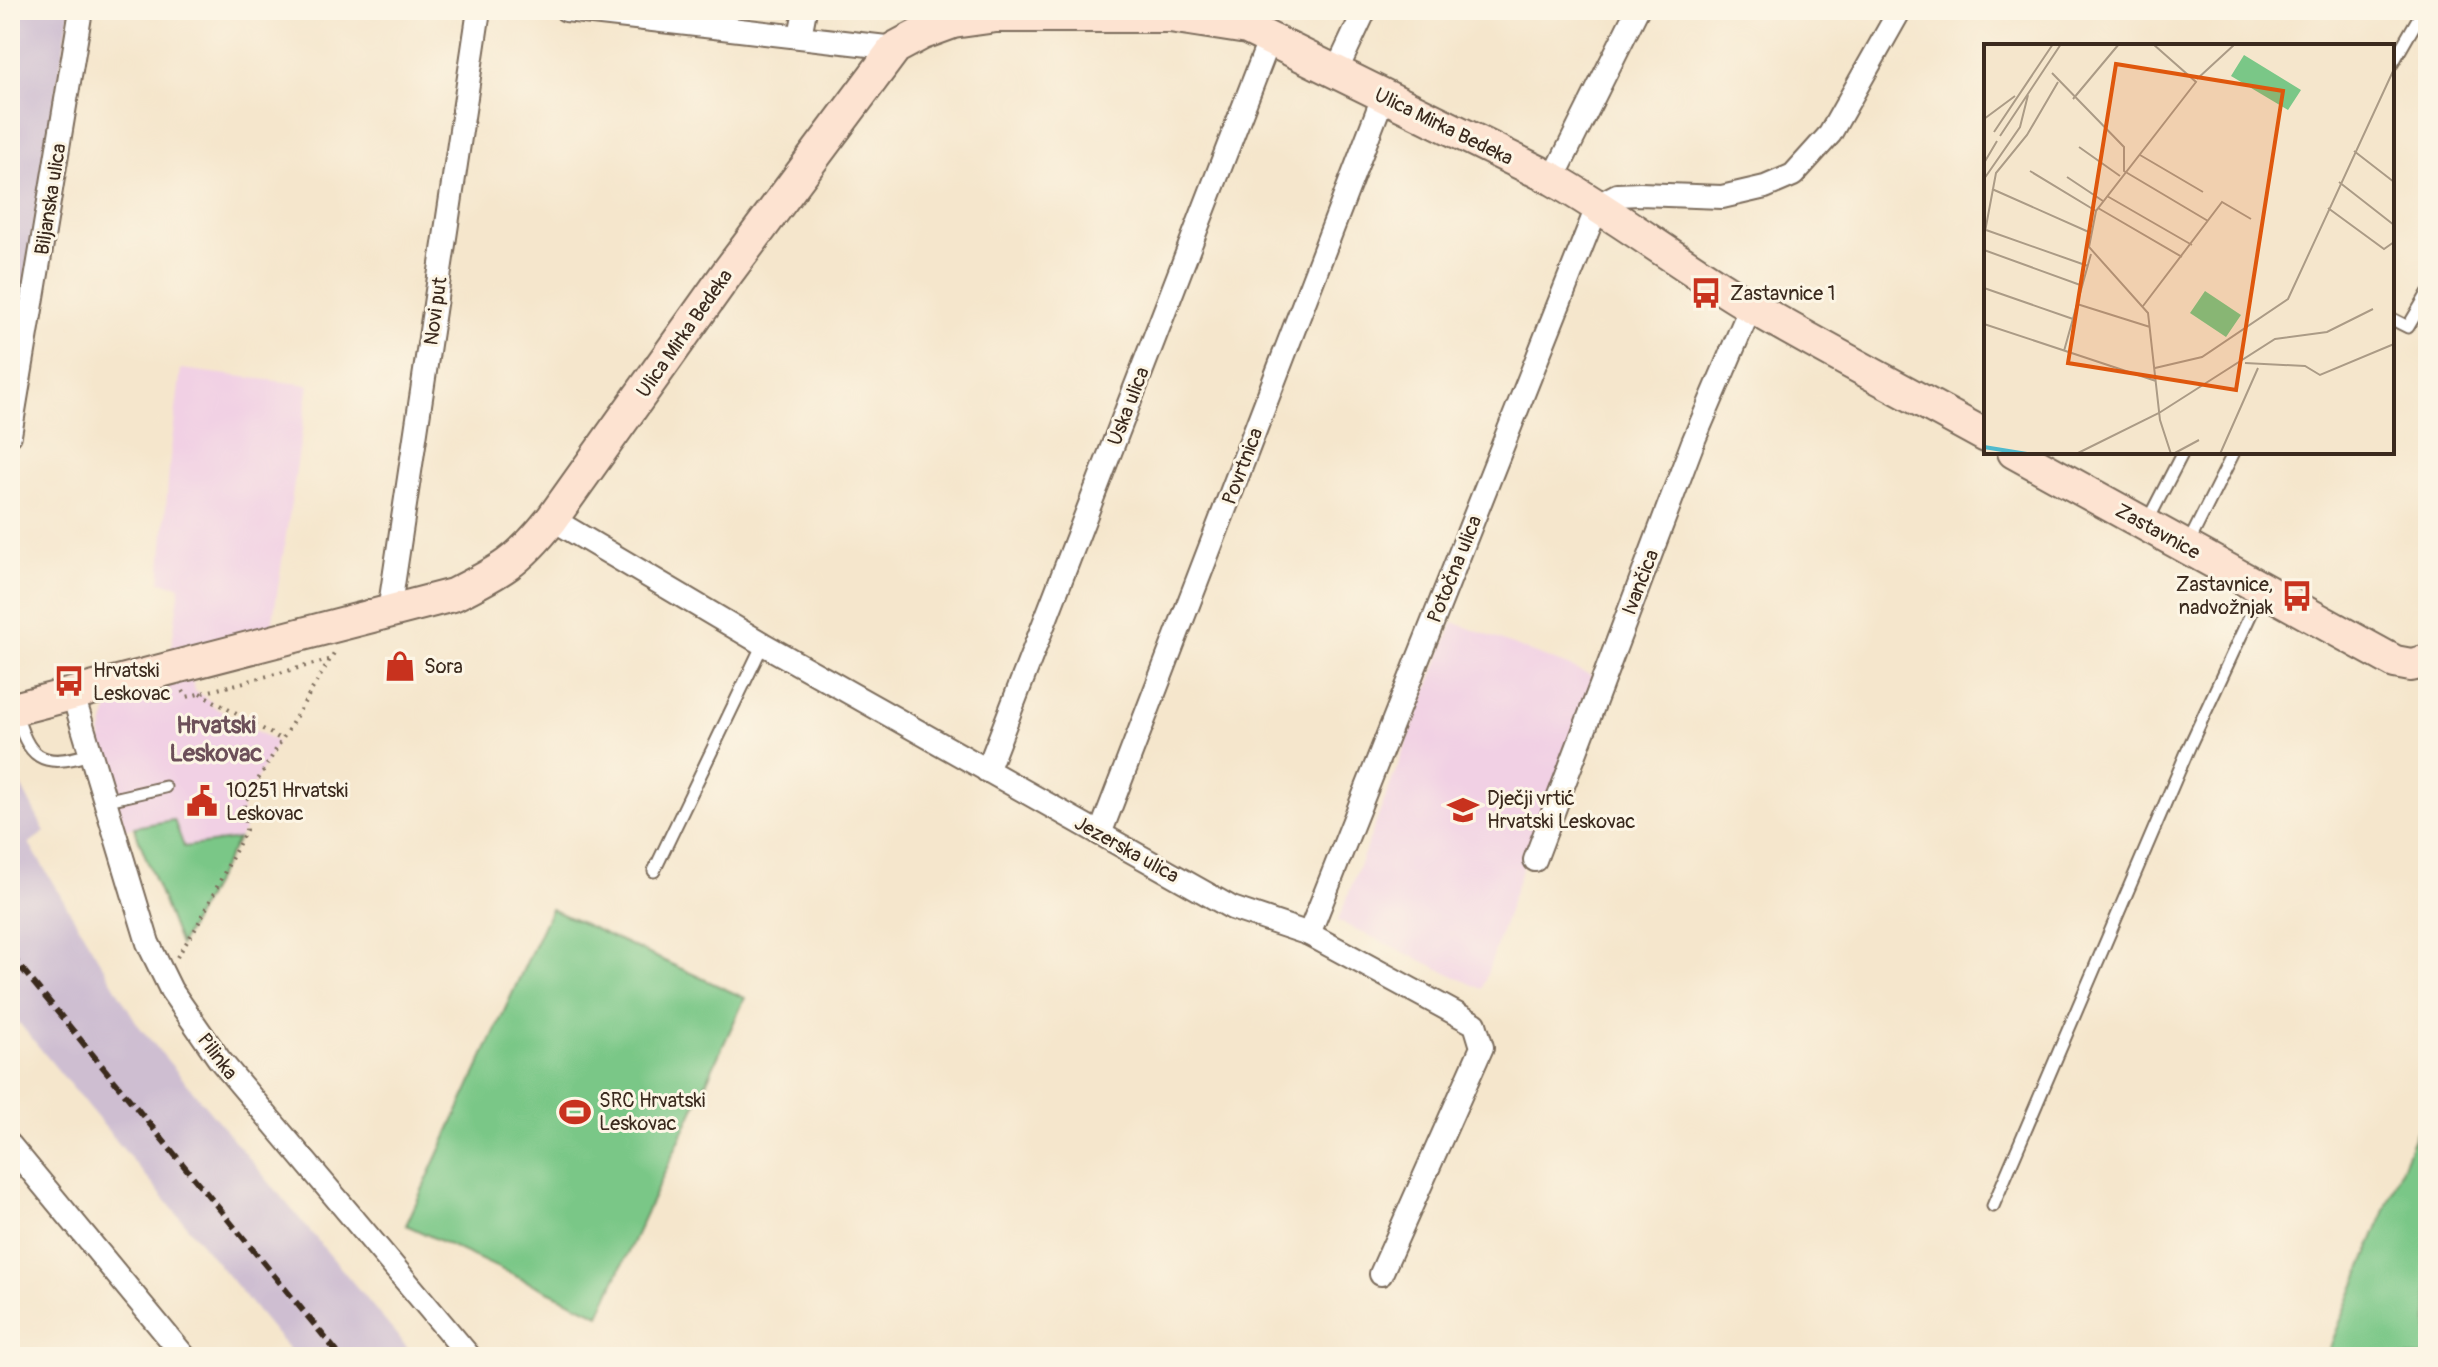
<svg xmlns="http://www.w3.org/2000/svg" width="2438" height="1367" font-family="Pangolin,sans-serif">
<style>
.built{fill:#f1d0e4}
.industrial{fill:#cebed1}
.green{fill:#7ac787;stroke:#5a7852;stroke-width:2}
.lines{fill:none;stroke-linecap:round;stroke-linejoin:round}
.lane-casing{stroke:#7c6c5b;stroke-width:15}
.street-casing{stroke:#7c6c5b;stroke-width:26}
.secondary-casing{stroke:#7c6c5b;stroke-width:36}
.path{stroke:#7c6c5b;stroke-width:4;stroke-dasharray:2 6;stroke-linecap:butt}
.lane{stroke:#fff;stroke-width:11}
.street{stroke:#fff;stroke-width:22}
.secondary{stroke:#fde3d1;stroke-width:32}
.rail{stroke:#3b2a1e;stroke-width:6;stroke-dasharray:12 6;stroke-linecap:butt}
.labels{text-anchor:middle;stroke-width:6;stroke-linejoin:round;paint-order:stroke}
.street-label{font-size:20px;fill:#3b2a1e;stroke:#fcf5e5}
.poi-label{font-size:20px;fill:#3b2a1e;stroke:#fcf5e5;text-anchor:start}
.quarter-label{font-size:24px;font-weight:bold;fill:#6c4f59;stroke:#fcf5e5}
.inset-river{fill:none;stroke:#50bacd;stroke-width:4}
.inset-road{fill:none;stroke:#ab9b86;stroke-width:2}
.view{fill:#df570d;fill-opacity:0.15;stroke:#df570d;stroke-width:4}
.inset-edge{fill:none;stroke:#3b2a1e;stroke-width:4}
</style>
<rect width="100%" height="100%" fill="#fcf5e5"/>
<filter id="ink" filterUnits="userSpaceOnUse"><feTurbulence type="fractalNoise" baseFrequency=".0125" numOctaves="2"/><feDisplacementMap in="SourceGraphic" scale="16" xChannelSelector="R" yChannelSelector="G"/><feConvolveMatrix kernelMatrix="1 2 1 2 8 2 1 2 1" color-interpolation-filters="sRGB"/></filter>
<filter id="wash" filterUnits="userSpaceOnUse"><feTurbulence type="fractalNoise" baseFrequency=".006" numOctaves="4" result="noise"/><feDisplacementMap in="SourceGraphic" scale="32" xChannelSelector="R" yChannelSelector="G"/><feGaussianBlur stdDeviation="1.8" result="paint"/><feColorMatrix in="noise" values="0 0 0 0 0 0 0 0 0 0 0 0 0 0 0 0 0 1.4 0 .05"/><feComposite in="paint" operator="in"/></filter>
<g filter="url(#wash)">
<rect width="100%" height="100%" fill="#f5e6cc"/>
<!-- built -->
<g class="built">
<polygon points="181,369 309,385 271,633 170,659 180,586 160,582 170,458"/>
<polygon points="1453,622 1596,677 1525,860 1482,989 1338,921"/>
<polygon points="190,672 195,691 212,702 210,705 277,742 242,805 244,831 238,839 184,847 134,827 125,829 101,746 101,734 107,713 118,697"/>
</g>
<!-- industrial -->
<g class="industrial">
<polygon points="10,10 70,10 10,373"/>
<polygon points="10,764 45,832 29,843 138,1025 415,1357 295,1357 10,1012"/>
</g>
<!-- green -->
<g class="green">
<polygon points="174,820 184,847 238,839 180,945 134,827"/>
<polygon points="551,909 745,998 599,1315 406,1225"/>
<polygon points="2428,1103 2428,1357 2326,1357"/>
</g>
</g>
<g filter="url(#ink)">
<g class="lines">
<defs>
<g id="lane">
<polyline points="2392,64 2423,10"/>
<polyline points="2392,319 2408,327 2428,293"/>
<polyline points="2148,520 2183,452"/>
<polyline points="2188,544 2234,452"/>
<path d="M15,709C28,759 41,769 90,754"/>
<polyline points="104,801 165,787"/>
<polyline points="654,871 763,644"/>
<polyline points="1993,1206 2190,745 2262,590"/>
</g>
<g id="street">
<polyline points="566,10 895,48"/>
<polyline points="800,36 805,10"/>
<polyline points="1335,74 1365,10"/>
<polyline points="1553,179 1637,10"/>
<polyline points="10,435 81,10"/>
<polyline points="552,519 763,644 1232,908 1309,934 1475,1024 1482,1047 1381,1274"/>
<polyline points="389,612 479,10"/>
<polyline points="73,695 148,943 171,990 219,1059 470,1357"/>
<polyline points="987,771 1269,41"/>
<polyline points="1100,834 1383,97"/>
<polyline points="1535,860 1693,442 1751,306"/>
<polyline points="1309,934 1598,205 1617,195 1640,194 1722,197 1765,187 1793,175 1830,134 1900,10"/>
<polyline points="10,1145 185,1357"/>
</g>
<g id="secondary">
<polyline points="2014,452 2395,662 2411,665 2428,661"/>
<path d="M10,710L453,595C501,571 518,562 552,519L728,272L895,48L923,33L953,22L996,16H1170L1247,28L1553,179C1621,218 1684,267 1752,307C1829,352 1908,393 1986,436"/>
</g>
</defs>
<!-- lane casing -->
<use href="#lane" class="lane-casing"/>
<!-- street casing -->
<use href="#street" class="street-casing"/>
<!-- secondary casing -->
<use href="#secondary" class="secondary-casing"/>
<!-- path -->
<g class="path">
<polyline points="183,691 187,697 329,660"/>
<polyline points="200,693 282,740"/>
<polyline points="177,957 196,928 246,830 244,803 334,653"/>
</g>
<!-- lane -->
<use href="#lane" class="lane"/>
<!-- street -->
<use href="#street" class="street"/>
<!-- secondary -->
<use href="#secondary" class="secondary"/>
<!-- rail -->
<polyline class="rail" points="10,954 341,1357"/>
</g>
</g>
<!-- icons -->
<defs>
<symbol id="bus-bare" viewBox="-9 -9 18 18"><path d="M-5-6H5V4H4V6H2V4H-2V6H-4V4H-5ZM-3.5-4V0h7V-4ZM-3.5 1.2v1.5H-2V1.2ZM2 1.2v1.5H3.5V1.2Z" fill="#c8321e" stroke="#fcf5e5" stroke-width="2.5" paint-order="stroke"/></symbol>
<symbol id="shop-bare" viewBox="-9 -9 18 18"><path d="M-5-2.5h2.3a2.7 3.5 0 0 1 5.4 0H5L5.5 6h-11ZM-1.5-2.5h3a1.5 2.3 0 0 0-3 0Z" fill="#c8321e" stroke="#fcf5e5" stroke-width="2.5" paint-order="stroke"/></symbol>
<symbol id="civic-bare" viewBox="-9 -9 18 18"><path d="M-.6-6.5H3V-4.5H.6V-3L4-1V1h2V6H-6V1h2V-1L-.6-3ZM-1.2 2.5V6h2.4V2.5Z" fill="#c8321e" stroke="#fcf5e5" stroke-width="2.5" paint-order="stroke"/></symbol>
<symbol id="school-bare" viewBox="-9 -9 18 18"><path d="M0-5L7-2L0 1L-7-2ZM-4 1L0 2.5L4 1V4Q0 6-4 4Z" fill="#c8321e" stroke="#fcf5e5" stroke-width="2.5" paint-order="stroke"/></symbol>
<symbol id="stadium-bare" viewBox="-9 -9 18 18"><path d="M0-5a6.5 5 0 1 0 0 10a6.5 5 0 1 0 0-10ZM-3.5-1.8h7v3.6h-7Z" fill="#c8321e" stroke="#fcf5e5" stroke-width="2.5" paint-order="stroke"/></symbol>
</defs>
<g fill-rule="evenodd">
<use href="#bus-bare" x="1684" y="271" width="44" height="44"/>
<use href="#bus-bare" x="2275" y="574" width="44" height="44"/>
<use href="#shop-bare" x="378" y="644" width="44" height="44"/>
<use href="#bus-bare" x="47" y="659" width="44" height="44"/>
<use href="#civic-bare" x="180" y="779" width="44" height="44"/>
<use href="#school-bare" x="1441" y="788" width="44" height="44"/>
<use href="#stadium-bare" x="553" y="1090" width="44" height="44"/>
</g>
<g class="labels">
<!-- street labels -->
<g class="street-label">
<text transform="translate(1444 126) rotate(26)" y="7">Ulica Mirka Bedeka</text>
<text transform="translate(50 199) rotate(-81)" y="7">Biljanska ulica</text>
<text transform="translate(435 311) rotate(-82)" y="7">Novi put</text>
<text transform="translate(684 333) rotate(-55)" y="7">Ulica Mirka Bedeka</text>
<text transform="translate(1128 406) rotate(-69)" y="7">Uska ulica</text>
<text transform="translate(1242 466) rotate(-69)" y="7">Povrtnica</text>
<text transform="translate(2158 531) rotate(29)" y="7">Zastavnice</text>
<text transform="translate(1454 569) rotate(-68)" y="7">Potočna ulica</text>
<text transform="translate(1640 582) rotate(-69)" y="7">Ivančica</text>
<text transform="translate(1127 849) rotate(29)" y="7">Jezerska ulica</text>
<text transform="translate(218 1056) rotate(53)" y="7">Pilinka</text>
</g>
<!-- poi labels -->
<g class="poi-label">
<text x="1730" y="300">Zastavnice 1</text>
<text x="2273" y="591" text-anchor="end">Zastavnice,<tspan x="2273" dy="23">nadvožnjak</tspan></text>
<text x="424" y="673">Sora</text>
<text x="93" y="677">Hrvatski<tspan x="93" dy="23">Leskovac</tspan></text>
<text x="226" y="797">10251 Hrvatski<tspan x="226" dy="23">Leskovac</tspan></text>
<text x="1487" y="805">Dječji vrtić<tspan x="1487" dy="23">Hrvatski Leskovac</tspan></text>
<text x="599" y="1107">SRC Hrvatski<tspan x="599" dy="23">Leskovac</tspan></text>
</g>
<!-- quarter labels -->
<g class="quarter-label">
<text x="216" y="733">Hrvatski<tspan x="216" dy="28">Leskovac</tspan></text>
</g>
</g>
<!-- overview -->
<g transform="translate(1984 44)">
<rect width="410" height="410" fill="#f5e6cc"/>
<path d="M260,11L317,46L304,66L247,32ZM221,247L257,271L242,293L206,269Z" fill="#7ac787"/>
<path class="inset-river" d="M0,403L43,410"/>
<path class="inset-road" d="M169,0L212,38L112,167L105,203L164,269L176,376L187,410M68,29L140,103V127L224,177M213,35L251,0M89,55L135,0M0,75L31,52M10,88L69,0M16,92L77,0M95,103L136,132M370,107L410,138M156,111L219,148M0,119L13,97M46,127L112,167M83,133L119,157M0,135L36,83L44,51M355,138L410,181M8,145L107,189M123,152L208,201M114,164L198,213M344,164L400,205L410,198M2,186L104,222M0,193L12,129L43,91L74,38M0,206L99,242M0,244L89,275M93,260L166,283M159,262L238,158L267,175M0,280L172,337M80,307L107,210M261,319L321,322L336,331L410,300M171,324L218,313L304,255L410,25M92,410L175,369L291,295L343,288L389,265M189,410L215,396M236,410L274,324"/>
<path class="view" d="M132,20L299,47L252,346L84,319Z"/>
<rect width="410" height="410" class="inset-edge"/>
</g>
<!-- margin -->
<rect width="2438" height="1367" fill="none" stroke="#fcf5e5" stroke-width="40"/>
</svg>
